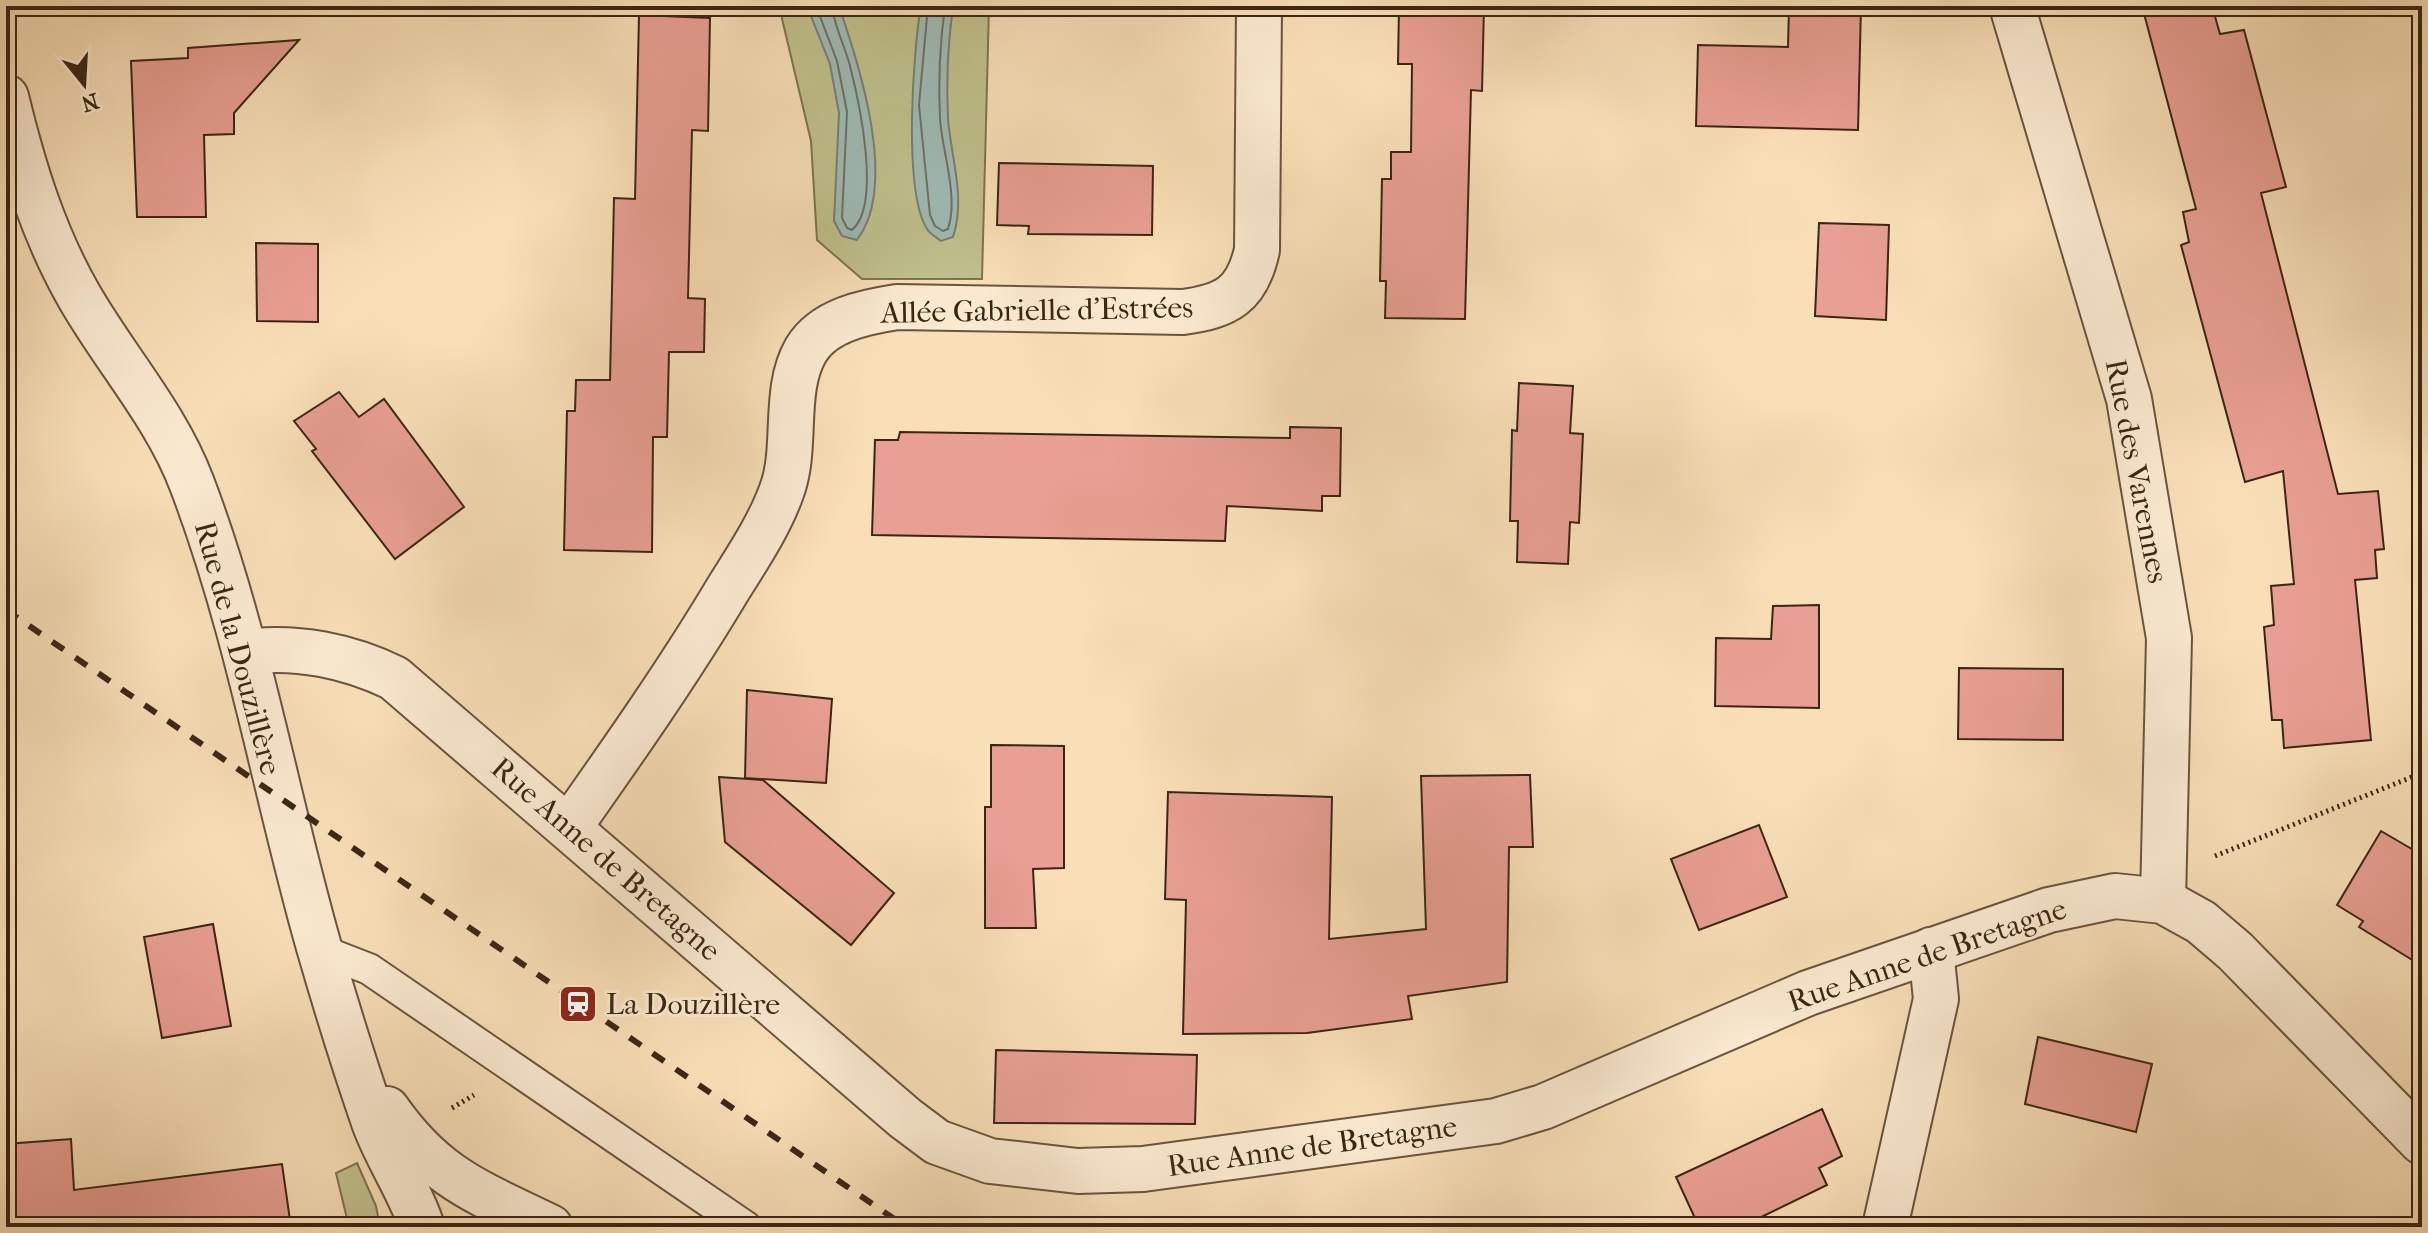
<svg xmlns="http://www.w3.org/2000/svg" width="2428" height="1233" font-family="'IM FELL French Canon',serif">
<style>
.green{fill:#c0c18d;stroke:#7e7450;stroke-width:2}
.water{fill:#9fbbb6;stroke:#777f75;stroke-width:2}
.lines{fill:none;stroke-linecap:round;stroke-linejoin:round}
.shore{stroke:#6d7065;stroke-width:2}
.building{fill:#e99f93;stroke:#3b2614;stroke-width:2}
.service-casing{stroke:#6a543d;stroke-width:34}
.minor-casing{stroke:#6a543d;stroke-width:48}
.path{stroke:#3b2614;stroke-width:5;stroke-dasharray:2 4;stroke-linecap:butt}
.service{stroke:#fbead1;stroke-width:30}
.minor{stroke:#fbead1;stroke-width:44}
.rail{stroke:#3b2614;stroke-width:6;stroke-dasharray:14 14;stroke-linecap:butt}
.labels{text-anchor:middle;stroke-width:6;stroke-linejoin:round;paint-order:stroke}
.street-label{font-size:30px;fill:#3b2614;stroke:#fbead1}
.poi-label{font-size:30px;fill:#3b2614;stroke:#fbead1;text-anchor:start}
</style>
<rect width="100%" height="100%" fill="#f9dfb8"/>
<filter id="stains"><feTurbulence type="fractalNoise" baseFrequency=".0025" numOctaves="4"/><feColorMatrix values="0 0 0 0 .2 0 0 0 0 .09 0 0 0 0 .02 0 0 0 .5 -.17"/></filter>
<radialGradient id="worn" r=".72"><stop offset=".6" stop-color="#630" stop-opacity="0"/><stop offset="1" stop-color="#630" stop-opacity=".3"/></radialGradient>
<!-- green -->
<g class="green">
<polygon points="779,6 989,6 982,279 862,279 817,240 811,141"/>
<polygon points="357,1163 376,1206 380,1227 349,1227 336,1173"/>
</g>
<!-- water -->
<g class="water">
<path d="M807,6H839C859,66 899,185 857,240L842,236L834,221L839,113L830,64Z"/>
<path d="M921,6H953C948,43 946,81 948,119C951,157 966,199 953,237L941,241C936,237 930,234 927,229C903,191 913,51 921,6Z"/>
</g>
<g class="lines">
<!-- shore -->
<g class="shore">
<path d="M816,6L837,61L847,112L842,218L847,228L852,230C882,205 859,101 850,66C845,46 834,26 832,6"/>
<path d="M928,6L919,105L930,215L935,226L943,231L948,229C959,196 942,152 940,118C938,81 940,43 945,6"/>
</g>
</g>
<!-- building -->
<g class="building">
<polygon points="1484,6 1482,91 1471,90 1465,319 1385,318 1386,281 1380,281 1382,179 1391,179 1391,152 1411,152 1412,64 1398,64 1399,7"/>
<polygon points="1789,6 1861,6 1858,130 1696,126 1698,45 1788,47"/>
<polygon points="2142,6 2212,6 2220,34 2244,30 2286,187 2261,193 2338,494 2378,491 2384,549 2375,550 2377,578 2355,580 2371,740 2284,748 2282,720 2272,720 2264,627 2274,625 2271,586 2294,584 2283,471 2245,482 2181,245 2189,242 2183,212 2196,209"/>
<polygon points="639,15 710,18 708,131 692,130 688,298 705,299 704,352 669,352 667,437 653,437 652,552 564,550 567,411 575,411 576,380 610,380 614,198 635,199"/>
<polygon points="299,40 234,113 234,134 204,135 206,217 137,217 131,61 188,58 188,48"/>
<polygon points="999,163 1153,166 1152,235 1028,234 1029,226 997,225"/>
<polygon points="1819,223 1889,225 1886,320 1815,316"/>
<polygon points="256,243 318,244 318,322 257,321"/>
<polygon points="1519,383 1573,386 1570,433 1583,434 1579,523 1570,522 1568,564 1517,562 1518,521 1510,521 1512,430 1517,431"/>
<polygon points="339,392 359,417 384,399 464,507 395,559 312,451 316,449 294,421"/>
<polygon points="1290,427 1341,428 1340,496 1322,496 1322,511 1227,506 1225,541 872,535 875,440 898,440 900,432 1290,438"/>
<polygon points="1819,605 1819,708 1715,706 1716,638 1771,639 1773,606"/>
<polygon points="1959,668 2063,669 2063,740 1958,739"/>
<polygon points="747,690 832,699 826,783 745,778"/>
<polygon points="991,745 1064,746 1064,868 1033,869 1036,928 985,928 985,807 991,807"/>
<polygon points="1530,775 1533,847 1509,847 1507,982 1408,996 1412,1019 1307,1033 1183,1034 1186,900 1165,899 1168,792 1332,797 1329,939 1426,929 1421,776"/>
<polygon points="719,777 763,780 894,893 851,945 725,842"/>
<polygon points="1759,825 1787,897 1699,930 1671,859"/>
<polygon points="2381,831 2422,855 2422,966 2359,927 2363,921 2337,905"/>
<polygon points="213,924 231,1026 162,1038 144,937"/>
<polygon points="2038,1037 2152,1064 2136,1132 2025,1104"/>
<polygon points="996,1050 1197,1055 1195,1124 994,1123"/>
<polygon points="1822,1109 1842,1156 1819,1168 1827,1185 1741,1227 1699,1227 1676,1177"/>
<polygon points="71,1139 74,1190 282,1164 291,1227 6,1227 6,1144"/>
</g>
<g class="lines">
<defs>
<polyline id="service" points="320,950 369,969 746,1227"/>
<g id="minor">
<polyline points="2012,6 2129,399 2169,638 2163,901"/>
<path d="M6,97C23,167 43,233 79,296C115,359 166,415 192,484C249,634 275,793 319,947C336,1006 354,1064 374,1122C387,1158 410,1190 422,1227"/>
<path d="M246,652C296,645 349,656 394,678L905,1118L937,1142L990,1161L1078,1171L1143,1169L1496,1121L1543,1107L1808,993L2049,910L2115,896L2163,901L2201,922L2235,951L2422,1142"/>
<path d="M570,826C625,748 679,671 728,589C748,557 771,523 783,487C797,445 783,389 806,350C824,320 865,312 897,307L1183,312C1227,306 1247,295 1257,250L1259,6"/>
<path d="M387,1109C435,1178 478,1192 550,1227"/>
<polyline points="1885,1227 1936,999 1931,950"/>
</g>
</defs>
<!-- service casing -->
<use href="#service" class="service-casing"/>
<!-- minor casing -->
<use href="#minor" class="minor-casing"/>
<!-- path -->
<g class="path">
<polyline points="2215,856 2422,773"/>
<polyline points="452,1108 474,1095"/>
</g>
<!-- service -->
<use href="#service" class="service"/>
<!-- minor -->
<use href="#minor" class="minor"/>
<!-- rail -->
<polyline class="rail" points="6,610 906,1227"/>
</g>
<!-- icons -->
<defs>
<symbol id="station-square" viewBox="-11 -11 22 22"><rect x="-9" y="-9" width="18" height="18" rx="4" fill="#8f2418" stroke="#fbead1"/><path d="M-3-6H3Q5-6 5-4V2Q5 4 3 4L4.5 6H3L1.5 4h-3L-3 6H-4.5L-3 4Q-5 4-5 2V-4Q-5-6-3-6ZM-3.5-4v3h7v-3ZM-3.5 1v1.5H-2V1ZM2 1v1.5H3.5V1Z" fill="#fff"/></symbol>
</defs>
<g fill-rule="evenodd">
<use href="#station-square" x="556" y="982" width="44" height="44"/>
</g>
<g class="labels">
<!-- street labels -->
<g class="street-label">
<text transform="translate(1037 310) rotate(-1)" y="10">Allée Gabrielle d'Estrées</text>
<text transform="translate(2137 471) rotate(79)" y="10">Rue des Varennes</text>
<text transform="translate(238 648) rotate(75)" y="10">Rue de la Douzillère</text>
<text transform="translate(606 859) rotate(41)" y="10">Rue Anne de Bretagne</text>
<text transform="translate(1927 955) rotate(-19)" y="10">Rue Anne de Bretagne</text>
<text transform="translate(1312 1146) rotate(-8)" y="10">Rue Anne de Bretagne</text>
</g>
<!-- poi labels -->
<g class="poi-label">
<text x="606" y="1014">La Douzillère</text>
</g>
</g>
<!-- margin -->
<rect width="2428" height="1233" fill="none" stroke="#f9dfb8" stroke-width="32"/>
<rect x="8" y="8" width="2412" height="1217" fill="none" stroke="#3b2614" stroke-width="4"/>
<rect x="16" y="16" width="2396" height="1201" fill="none" stroke="#3b2614" stroke-width="2"/>
<!-- north arrow -->
<g transform="translate(84 84) rotate(162)" stroke="#fbead1" stroke-width="6" paint-order="stroke">
<path d="M0-6L14 30L0 20L-14 30Z" fill="#3b2614"/>
<text y="-12" font-size="22" font-weight="bold" text-anchor="middle" fill="#3b2614">N</text>
</g>
<rect width="100%" height="100%" filter="url(#stains)"/>
<rect width="100%" height="100%" fill="url(#worn)"/>
</svg>
